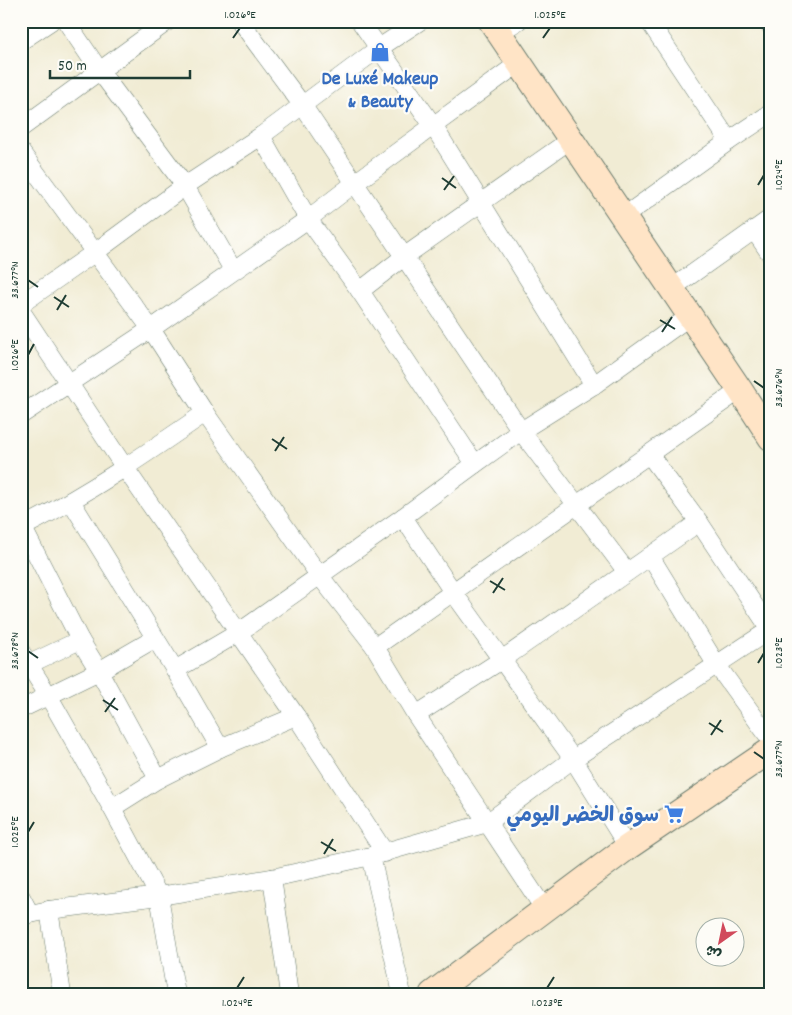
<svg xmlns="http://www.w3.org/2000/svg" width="792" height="1015" font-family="Dekko,'Playpen Sans Arabic',sans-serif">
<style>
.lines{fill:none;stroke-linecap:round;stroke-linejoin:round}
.street-casing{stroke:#687a6c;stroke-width:19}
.secondary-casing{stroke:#687a6c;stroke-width:27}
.street{stroke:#fff;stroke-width:18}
.secondary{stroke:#ffe4c6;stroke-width:25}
.ticks{fill:none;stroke:#1f3d34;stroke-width:2}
.labels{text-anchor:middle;stroke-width:4.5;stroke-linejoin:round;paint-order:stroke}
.shop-label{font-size:20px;font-weight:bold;fill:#366cbe;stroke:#fdfcf7}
.neatline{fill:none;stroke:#1f3d34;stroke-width:2}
.ticks-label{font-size:12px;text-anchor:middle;fill:#1f3d34}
</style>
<rect width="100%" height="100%" fill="#fdfcf7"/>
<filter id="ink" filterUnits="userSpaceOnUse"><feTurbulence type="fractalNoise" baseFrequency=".02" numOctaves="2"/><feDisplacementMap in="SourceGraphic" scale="10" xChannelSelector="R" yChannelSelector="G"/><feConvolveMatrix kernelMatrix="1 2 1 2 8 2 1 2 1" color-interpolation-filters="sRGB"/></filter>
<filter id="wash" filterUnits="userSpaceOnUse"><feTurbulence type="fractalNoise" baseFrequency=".0096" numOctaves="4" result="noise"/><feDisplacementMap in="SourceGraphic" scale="20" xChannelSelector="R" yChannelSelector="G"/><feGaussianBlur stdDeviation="1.12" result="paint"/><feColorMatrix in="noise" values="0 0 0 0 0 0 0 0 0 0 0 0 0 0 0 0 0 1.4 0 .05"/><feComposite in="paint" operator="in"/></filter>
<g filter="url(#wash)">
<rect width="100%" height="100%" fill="#f1ecd4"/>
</g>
<g filter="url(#ink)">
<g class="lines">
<defs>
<g id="street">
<polyline points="66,21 99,70 185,186 233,270"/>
<polyline points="240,21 303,106 521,431 627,572"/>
<polyline points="360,21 434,127 594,385"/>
<polyline points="649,21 729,141"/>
<polyline points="767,21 771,26"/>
<polyline points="500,32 518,21"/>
<polyline points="21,41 51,21"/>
<polyline points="21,128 168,21"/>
<polyline points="261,136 308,219 360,291 475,464"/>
<polyline points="21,152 151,329 205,413 319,575 375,647 416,715 545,910"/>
<polyline points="623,217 729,141 771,113"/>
<polyline points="754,230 771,255"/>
<polyline points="671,289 771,218"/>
<polyline points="360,291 405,256 570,140"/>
<polyline points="21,304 94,253 185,186 261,136 379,48 420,21"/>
<polyline points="21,311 125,468 296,716 385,853"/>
<polyline points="21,415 151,329 308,219 355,183 519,63"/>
<polyline points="649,454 699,522 770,629"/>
<polyline points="71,501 175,670 220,748"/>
<polyline points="403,517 453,592 573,759 628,847"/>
<polyline points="21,524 80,640 99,671 158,779"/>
<path d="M21,528C86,495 146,454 205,413"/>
<polyline points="650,556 716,664 771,740"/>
<polyline points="375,647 740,390"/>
<polyline points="21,652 48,695 112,808 159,896 176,994"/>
<polyline points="21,668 80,640"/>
<polyline points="175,670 238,633 403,517 475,464 521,431 594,385 690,316"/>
<polyline points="21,709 99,671 154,639"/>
<polyline points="416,715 503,659 699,522"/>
<polyline points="112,808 158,779 220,748 296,716"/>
<polyline points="371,856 402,994"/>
<polyline points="272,878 289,994"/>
<polyline points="21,897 30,914"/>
<polyline points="49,910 62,994"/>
<polyline points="21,916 49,910 159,896 272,878 371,856 487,823 573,759 771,629"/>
</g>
<g id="secondary">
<polyline points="491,21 740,390 771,438"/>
<polyline points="432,994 628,847 771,750"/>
</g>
</defs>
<!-- street casing -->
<use href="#street" class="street-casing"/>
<!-- secondary casing -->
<use href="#secondary" class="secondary-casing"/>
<!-- street -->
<use href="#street" class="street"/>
<!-- secondary -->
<use href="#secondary" class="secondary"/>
</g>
</g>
<!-- ticks -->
<path class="ticks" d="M233,38L240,28M543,38L550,28M442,178L456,188M758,185L764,175M444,190L454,176M28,280L38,287M54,297L69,307M57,310L66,295M660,320L675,329M662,332L672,317M28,355L34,344M754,381L764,388M272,439L287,449M275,451L284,437M490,581L505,590M493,593L503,578M28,651L38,658M758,663L764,653M103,700L118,710M105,712L115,698M709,723L723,732M711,735L721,720M754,752L764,759M28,832L34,822M321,842L336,851M324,854L333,839M237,988L244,977M547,988L554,977"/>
<!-- icons -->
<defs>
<symbol id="shop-bare" viewBox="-9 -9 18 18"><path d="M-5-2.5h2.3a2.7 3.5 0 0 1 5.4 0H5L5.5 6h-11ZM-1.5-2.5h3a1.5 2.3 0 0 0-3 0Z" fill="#3f7fe0" stroke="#fdfcf7" stroke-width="2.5" paint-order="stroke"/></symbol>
<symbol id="supermarket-bare" viewBox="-9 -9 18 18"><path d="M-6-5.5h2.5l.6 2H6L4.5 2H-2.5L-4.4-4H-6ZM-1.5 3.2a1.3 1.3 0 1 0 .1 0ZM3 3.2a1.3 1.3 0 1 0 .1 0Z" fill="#3f7fe0" stroke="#fdfcf7" stroke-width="2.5" paint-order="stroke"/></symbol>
</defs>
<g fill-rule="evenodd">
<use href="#shop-bare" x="366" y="38" width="28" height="28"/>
<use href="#supermarket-bare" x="660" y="800" width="28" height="28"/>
</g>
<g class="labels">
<!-- shop labels -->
<g class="shop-label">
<text x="380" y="84">De Luxé Makeup<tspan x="380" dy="23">&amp; Beauty</tspan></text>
<text x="659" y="821" text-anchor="end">سوق الخضر اليومي</text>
</g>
</g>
<!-- margin -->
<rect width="792" height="1015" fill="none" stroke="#fdfcf7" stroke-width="55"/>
<!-- north arrow -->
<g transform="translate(720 942) rotate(213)"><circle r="24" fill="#fdfcf7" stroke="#a4b0a9"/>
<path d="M0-4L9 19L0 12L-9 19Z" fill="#d1495b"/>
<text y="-8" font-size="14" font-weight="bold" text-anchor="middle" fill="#1f3d34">ش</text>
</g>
<!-- scale -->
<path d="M50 70v8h140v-8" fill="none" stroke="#1f3d34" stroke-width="2.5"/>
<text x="58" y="70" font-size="15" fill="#1f3d34" stroke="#fdfcf7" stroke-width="4" paint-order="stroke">50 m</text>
<rect x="28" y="28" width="736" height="960" class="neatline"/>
<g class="ticks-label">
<text x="240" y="18">1.026°E</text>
<text x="550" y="18">1.025°E</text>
<text transform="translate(778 175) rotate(-90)" y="4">1.024°E</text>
<text transform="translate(14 280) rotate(-90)" y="4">33.677°N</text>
<text transform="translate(14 355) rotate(-90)" y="4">1.026°E</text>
<text transform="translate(778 388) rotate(-90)" y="4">33.676°N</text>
<text transform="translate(14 651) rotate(-90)" y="4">33.678°N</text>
<text transform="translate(778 653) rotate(-90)" y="4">1.023°E</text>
<text transform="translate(778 759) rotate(-90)" y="4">33.677°N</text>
<text transform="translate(14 832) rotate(-90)" y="4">1.025°E</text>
<text x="237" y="1006">1.024°E</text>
<text x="547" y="1006">1.023°E</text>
</g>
</svg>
